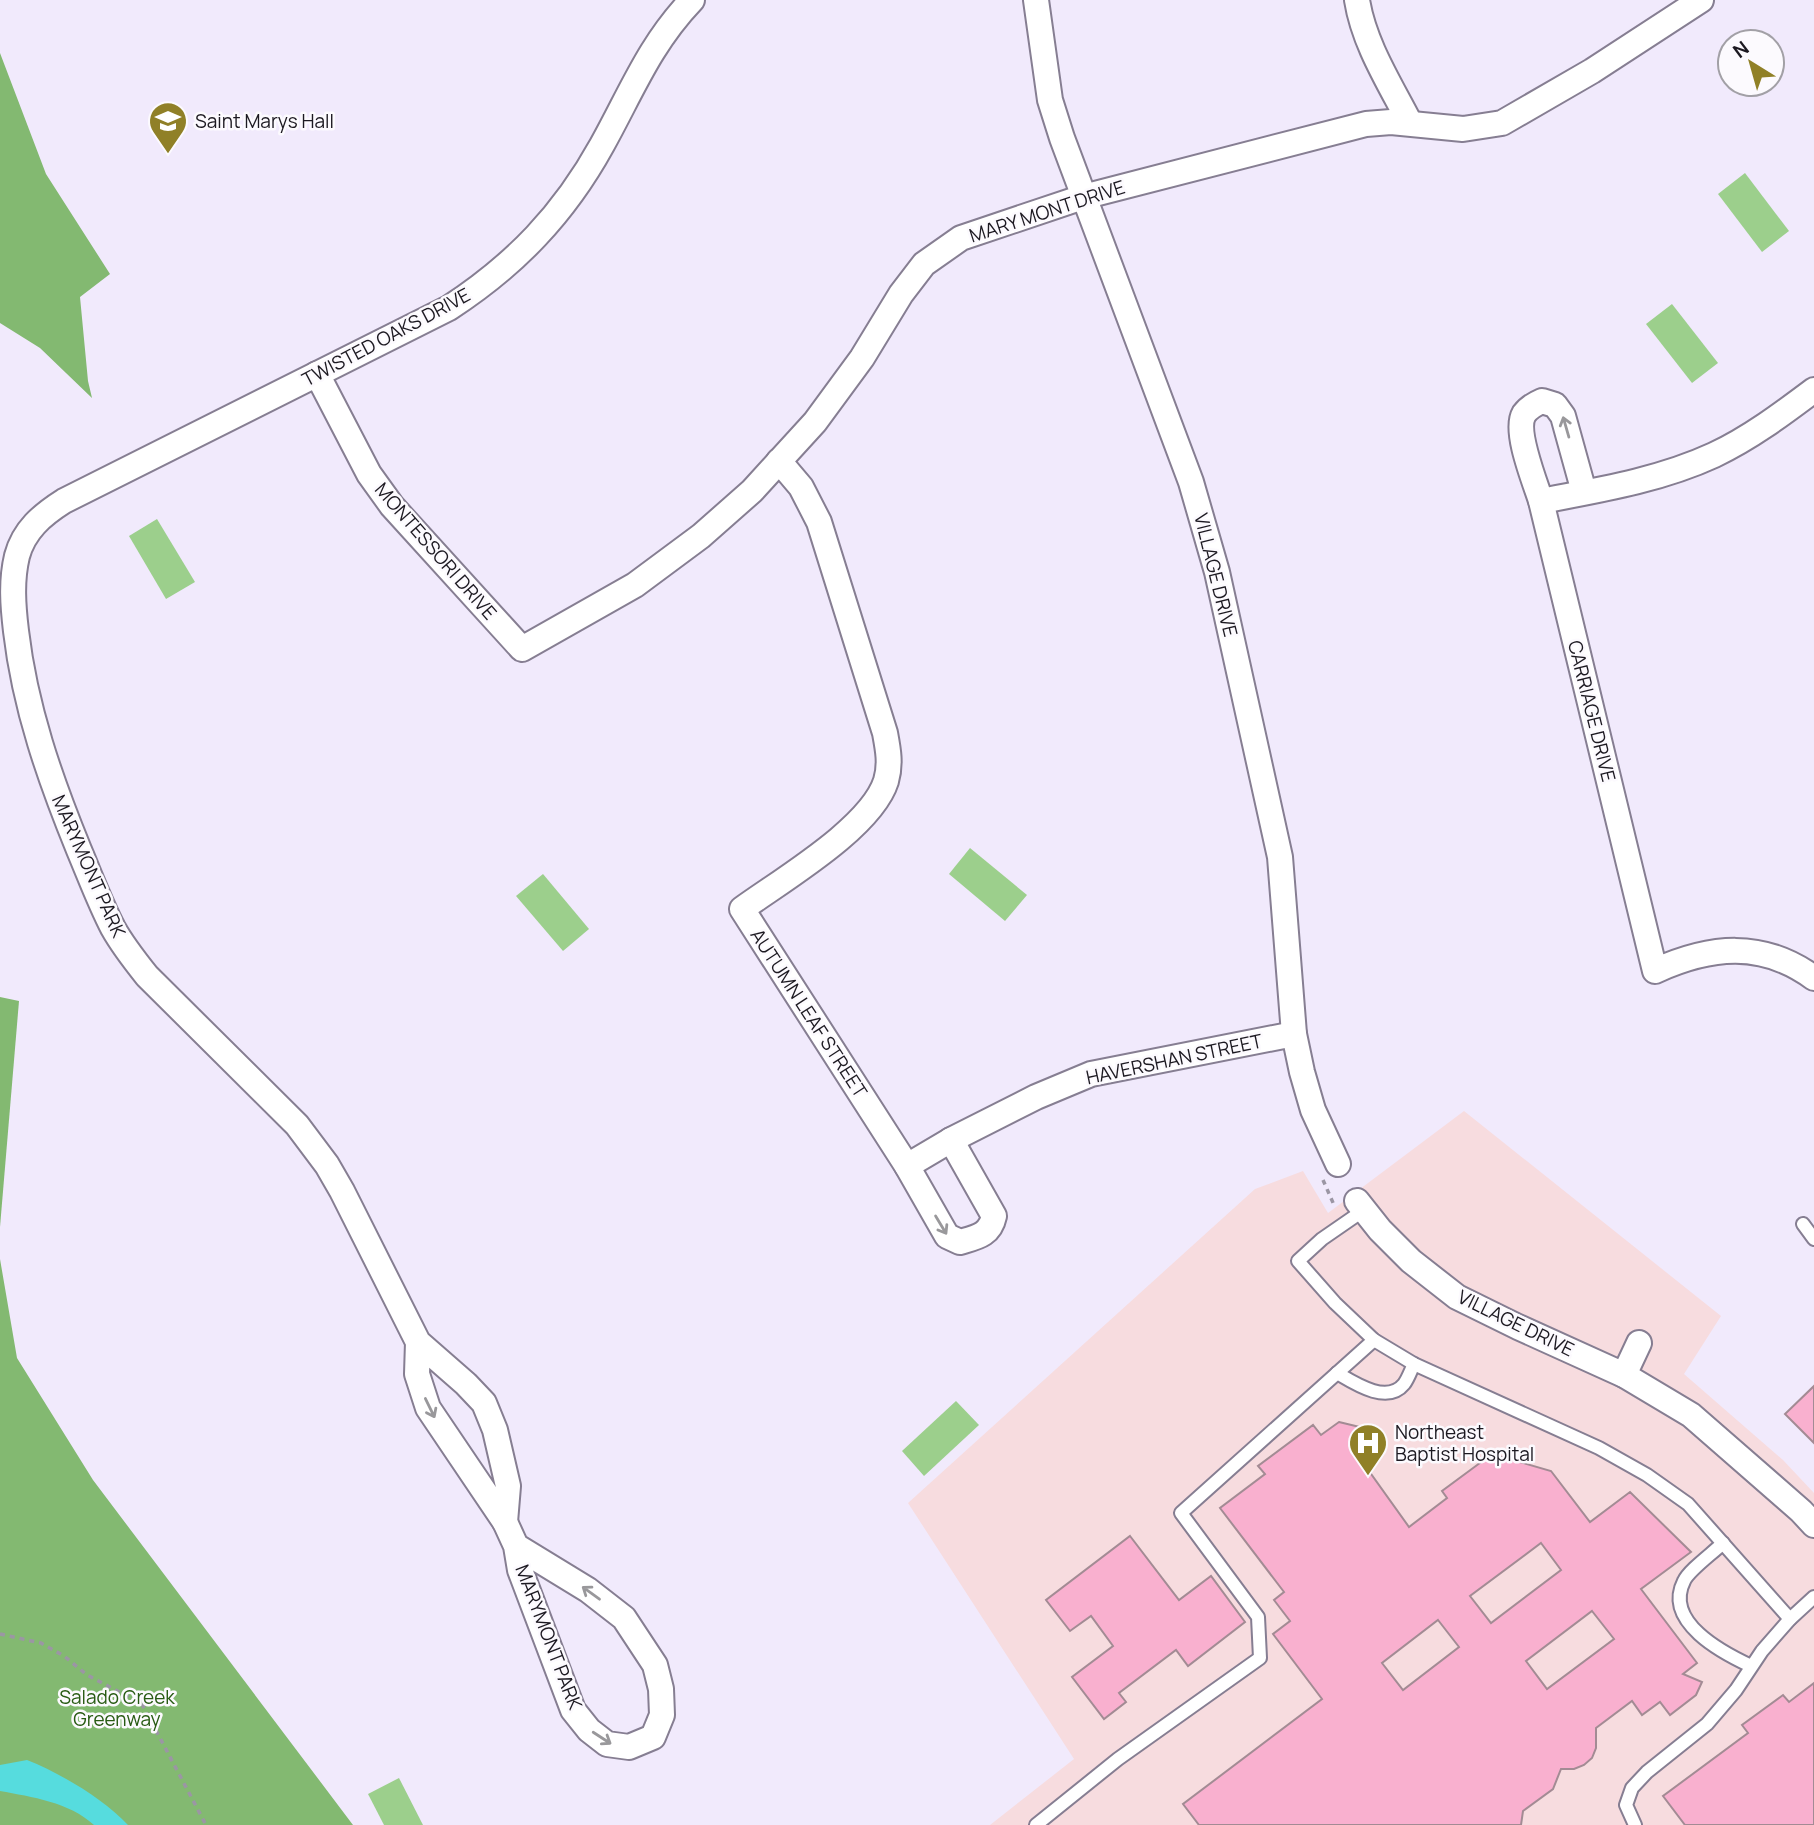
<svg xmlns="http://www.w3.org/2000/svg" width="1814" height="1825" font-family="Manrope,sans-serif">
<style>
.medical{fill:#f7dcdf}
.green{fill:#9ccf8c}
.forest{fill:#83b971}
.water{fill:#56dcde}
.building{fill:#f9b0cf;stroke:#a38b94;stroke-width:2;fill-rule:evenodd}
.lines{fill:none;stroke-linecap:round;stroke-linejoin:round}
.service-casing{stroke:#867e92;stroke-width:16}
.minor-casing{stroke:#867e92;stroke-width:28}
.path{stroke:#9b96a4;stroke-width:3.5;stroke-dasharray:5 5;stroke-linecap:butt}
.service{stroke:#fff;stroke-width:12}
.minor{stroke:#fff;stroke-width:24}
.oneway{stroke:#99989b}
.labels{text-anchor:middle;stroke-width:5;stroke-linejoin:round;paint-order:stroke}
.poi-label{font-size:19px;fill:#1c1921;stroke:#fcfafe;text-anchor:start}
.street-label{font-size:19px;fill:#1c1921;stroke:#fcfafe}
.park-label{font-size:19px;fill:#285b13;stroke:#fcfafe}
</style>
<rect width="100%" height="100%" fill="#f1eafc"/>
<!-- medical -->
<polygon class="medical" points="1464,1111 1721,1316 1684,1374 1783,1460 1814,1493 1814,1825 990,1825 1074,1759 908,1503 1255,1189 1303,1171 1328,1213"/>
<!-- green -->
<g class="green">
<polygon points="1745,173 1789,231 1762,252 1718,194"/>
<polygon points="1672,304 1718,363 1692,383 1646,324"/>
<polygon points="157,519 195,582 166,599 129,536"/>
<polygon points="970,848 1027,895 1005,921 949,874"/>
<polygon points="543,874 589,929 563,951 516,896"/>
<polygon points="956,1401 979,1425 924,1476 902,1451"/>
<polygon points="399,1778 423,1825 384,1825 368,1794"/>
</g>
<!-- forest -->
<g class="forest">
<polygon points="0,53 46,174 110,274 80,297 88,381 92,398 40,348 0,323"/>
<polygon points="0,997 19,1001 0,1227"/>
<polygon points="0,1259 17,1358 93,1480 353,1825 0,1825"/>
</g>
<!-- water -->
<path class="water" d="M27,1760C60,1773 104,1799 128,1825H94C69,1802 32,1797 0,1791V1765Z"/>
<!-- building -->
<g class="building">
<polygon points="1814,1386 1814,1443 1785,1414"/>
<path d="M1339,1422L1368,1429L1359,1457L1409,1527L1447,1498L1442,1491L1492,1454L1551,1471L1590,1522L1630,1492L1691,1552L1641,1589L1697,1663L1683,1674L1702,1682L1696,1695L1670,1715L1660,1702L1642,1715L1632,1701L1596,1728V1748L1592,1758L1584,1765L1574,1769H1561L1553,1789L1523,1811L1521,1825H1199L1183,1804L1322,1699L1273,1634L1290,1621L1274,1600L1284,1592L1220,1508L1265,1474L1258,1466L1313,1425L1321,1435ZM1541,1543L1561,1570L1491,1623L1470,1596ZM1592,1611L1614,1639L1547,1689L1526,1661ZM1438,1620L1459,1647L1403,1690L1382,1663Z"/>
<polygon points="1130,1536 1179,1600 1211,1576 1245,1622 1188,1666 1176,1650 1119,1693 1126,1702 1104,1719 1072,1677 1113,1646 1091,1616 1070,1631 1046,1600"/>
<polygon points="1814,1683 1814,1825 1685,1825 1663,1796 1748,1733 1742,1725 1783,1695 1789,1702"/>
</g>
<g class="lines">
<defs>
<g id="service">
<polyline points="1364,1210 1322,1239 1298,1261 1335,1303 1374,1340 1414,1364 1599,1448 1647,1475 1688,1504 1790,1619"/>
<polyline points="1803,1224 1814,1239"/>
<path d="M1337,1373C1354,1383 1387,1405 1404,1384C1408,1379 1411,1370 1414,1364"/>
<path d="M1723,1543C1713,1553 1689,1570 1684,1581C1663,1622 1723,1653 1751,1666"/>
<polyline points="1036,1825 1118,1759 1260,1658 1258,1617 1181,1513 1374,1340"/>
<polyline points="1635,1825 1626,1805 1632,1788 1647,1772 1707,1724 1736,1690 1762,1651 1790,1619 1814,1597"/>
</g>
<g id="minor">
<polyline points="1036,0 1050,100 1062,138 1191,482 1217,572 1280,857 1294,1034 1302,1072 1313,1110 1338,1164"/>
<path d="M1357,0C1364,44 1390,84 1410,123"/>
<polyline points="317,374 369,474 392,506 522,649 635,585 701,536 752,491 815,422 862,358 901,294 924,264 961,238 1083,197 1366,124 1391,122 1463,129 1502,123 1592,71 1701,0"/>
<path d="M779,461L801,487L819,522L885,733C888,749 891,764 886,781C871,828 782,880 742,909L907,1166L947,1236L960,1242C977,1237 990,1235 994,1216L951,1140"/>
<path d="M1584,492L1563,416L1555,405L1542,401C1535,404 1529,407 1524,414C1514,431 1535,482 1541,501L1655,971C1710,946 1762,940 1814,978"/>
<path d="M1541,501C1599,490 1660,480 1714,455C1750,438 1782,414 1814,390"/>
<polyline points="907,1166 951,1140 1036,1097 1091,1074 1294,1034"/>
<polyline points="1357,1201 1380,1230 1411,1261 1457,1297 1518,1327 1624,1375 1691,1415 1801,1511 1814,1525"/>
<path d="M418,1342L417,1374L428,1408L505,1522L508,1486L495,1430L484,1403L466,1384L418,1342L342,1191L327,1165L297,1125L147,976C135,961 123,946 113,928C100,903 90,876 79,850C50,779 25,708 16,631C13,606 11,581 17,556C24,530 42,515 64,501L449,308C515,265 564,214 602,145C631,93 649,45 692,0"/>
<polyline points="1624,1375 1639,1343"/>
<polyline points="505,1522 516,1546 520,1570 573,1710 589,1730 607,1744 629,1747 653,1737 662,1715 661,1689 655,1665 624,1618 588,1590 516,1546"/>
</g>
</defs>
<!-- service casing -->
<use href="#service" class="service-casing"/>
<!-- minor casing -->
<use href="#minor" class="minor-casing"/>
<!-- path -->
<g class="path">
<polyline points="1323,1180 1334,1205"/>
<polyline points="0,1634 41,1643 64,1656 87,1675 142,1704 206,1825"/>
</g>
<!-- service -->
<use href="#service" class="service"/>
<!-- minor -->
<use href="#minor" class="minor"/>
</g>
<!-- one-way arrows -->
<defs><path id="oneway-shaft" d="M-6 0H5M1.5-3L5.5 0L1.5 3" fill="none" stroke-width="1.6" stroke-linecap="round" stroke-linejoin="round" transform="scale(1.75)"/></defs>
<g class="oneway">
<use href="#oneway-shaft" transform="translate(1566 427) rotate(-106)"/>
<use href="#oneway-shaft" transform="translate(941 1225) rotate(59)"/>
<use href="#oneway-shaft" transform="translate(430 1408) rotate(64)"/>
<use href="#oneway-shaft" transform="translate(591 1593) rotate(-144)"/>
<use href="#oneway-shaft" transform="translate(602 1738) rotate(33)"/>
</g>
<!-- icons -->
<defs>
<symbol id="school-pin" viewBox="-11 -11 22 30"><path d="M0 17L-7.5 6A9.5 9.5 0 1 1 7.5 6Z" fill="#908027" stroke="#fcfafe"/><path d="M0-5L7-2L0 1L-7-2ZM-4 1L0 2.5L4 1V4Q0 6-4 4Z" fill="#fff"/></symbol>
<symbol id="hospital-pin" viewBox="-11 -11 22 30"><path d="M0 17L-7.5 6A9.5 9.5 0 1 1 7.5 6Z" fill="#908027" stroke="#fcfafe"/><path d="M-5-5h3v3.5h4V-5h3V5h-3V1.5h-4V5h-3Z" fill="#fff"/></symbol>
</defs>
<g fill-rule="evenodd">
<use href="#school-pin" x="146" y="99" width="44" height="60"/>
<use href="#hospital-pin" x="1346" y="1421" width="44" height="60"/>
</g>
<g class="labels">
<!-- poi labels -->
<g class="poi-label">
<text x="195" y="128">Saint Marys Hall</text>
<text x="1395" y="1439">Northeast<tspan x="1395" dy="22">Baptist Hospital</tspan></text>
</g>
<!-- street labels -->
<g class="street-label">
<text transform="translate(1047 211) rotate(-18)" y="7">MARY MONT DRIVE</text>
<text transform="translate(386 337) rotate(-28)" y="7">TWISTED OAKS DRIVE</text>
<text transform="translate(436 551) rotate(49)" y="7">MONTESSORI DRIVE</text>
<text transform="translate(1216 575) rotate(76)" y="7">VILLAGE DRIVE</text>
<text transform="translate(1592 711) rotate(76)" y="7">CARRIAGE DRIVE</text>
<text transform="translate(89 866) rotate(66)" y="7">MARYMONT PARK</text>
<text transform="translate(809 1013) rotate(57)" y="7">AUTUMN LEAF STREET</text>
<text transform="translate(1174 1059) rotate(-12)" y="7">HAVERSHAN STREET</text>
<text transform="translate(1516 1323) rotate(26)" y="7">VILLAGE DRIVE</text>
<text transform="translate(549 1637) rotate(69)" y="7">MARYMONT PARK</text>
</g>
<!-- park labels -->
<g class="park-label">
<text x="117" y="1704">Salado Creek<tspan x="117" dy="22">Greenway</tspan></text>
</g>
</g>
<!-- north arrow -->
<g transform="translate(1751 63) rotate(323)"><circle r="33" fill="#fcfafe" stroke="#a2a0a6" stroke-width="2"/>
<path d="M0-5L12 26L0 18L-12 26Z" fill="#908027"/>
<text y="-10" font-size="19" font-weight="bold" text-anchor="middle" fill="#1c1921">N</text>
</g>
</svg>
